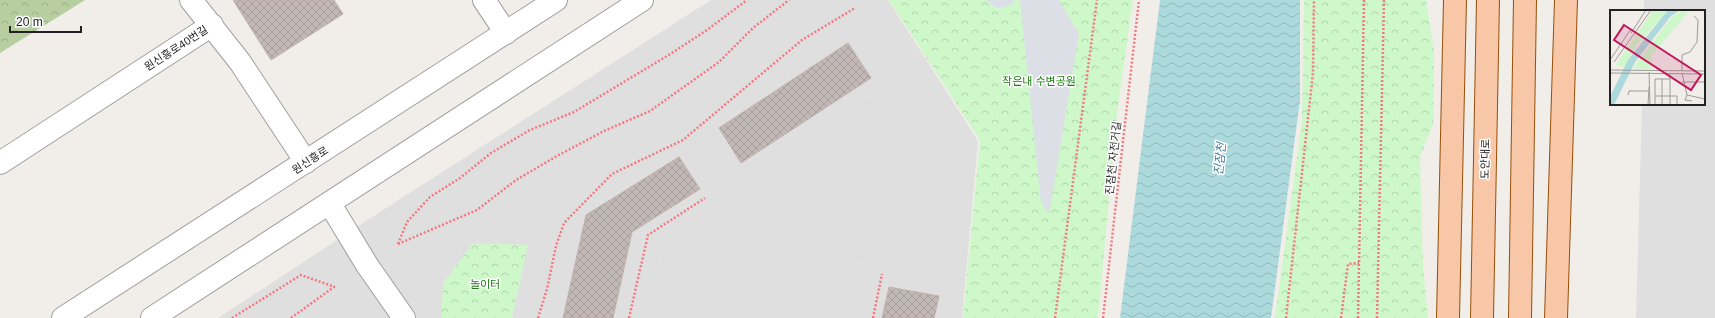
<svg xmlns="http://www.w3.org/2000/svg" width="1715" height="318" font-family="Helvetica,'Noto Sans KR',sans-serif">
<style>
.residential{fill:#e0dfdf}
.forest{fill:url(#forest-crowns)}
.park{fill:url(#park-crowns)}
.parking{fill:#dedede}
.plaza{fill:#dddfe7}
.water{fill:url(#water-waves)}
.building{fill:url(#building-cross-hatch);stroke:#c2b2ac}
.lines{fill:none;stroke-linecap:round;stroke-linejoin:round}
.minor-casing{stroke:#9f9f9f;stroke-width:24}
.major-casing{stroke:#974f08;stroke-width:24}
.path{stroke:#f37881;stroke-width:2.5;stroke-dasharray:2 2;stroke-linecap:butt}
.minor{stroke:#fff;stroke-width:22}
.major{stroke:#f7c7a8;stroke-width:22}
.labels{text-anchor:middle;stroke-width:3;stroke-linejoin:round;paint-order:stroke}
.street-label{font-size:11px;fill:#222;stroke:#fff}
.park-label{font-size:11px;fill:#1c7d12;stroke:#fff}
.water-label{font-size:12px;font-style:italic;fill:#487c96;stroke:#fff}
.inset-road{fill:none;stroke:#9e9c99;stroke-width:1}
.view{fill:#c2185b;fill-opacity:0.15;stroke:#c2185b;stroke-width:2}
.inset-edge{fill:none;stroke:#222;stroke-width:2}
</style>
<defs>
<pattern id="forest-crowns" width="20" height="18" patternUnits="userSpaceOnUse"><rect width="20" height="18" fill="#b6cea0"/><path d="M2 6a3 3 0 1 1 6 0M12 15a3 3 0 1 1 6 0" fill="none" stroke="#9cb18a"/></pattern>
<pattern id="park-crowns" width="20" height="18" patternUnits="userSpaceOnUse"><rect width="20" height="18" fill="#cef7ca"/><path d="M2 6a3 3 0 1 1 6 0M12 15a3 3 0 1 1 6 0" fill="none" stroke="#b1d3ad"/></pattern>
<pattern id="water-waves" width="16" height="10" patternUnits="userSpaceOnUse"><rect width="16" height="10" fill="#acdadc"/><path d="M0 5q4-4 8 0t8 0" fill="none" stroke="#94bbbc"/></pattern>
<pattern id="building-cross-hatch" width="8" height="8" patternUnits="userSpaceOnUse"><rect width="8" height="8" fill="#c2b8b5"/><path d="M0 0l8 8M0 8l8-8" fill="none" stroke="#a69e9b"/></pattern>
</defs>
<rect width="100%" height="100%" fill="#f1ede9"/>
<!-- residential -->
<g class="residential">
<polygon points="711,0 888,0 978,141 962,318 218,318 386,208"/>
<polygon points="1644,0 1715,0 1715,318 1636,318 1642,104 1704,104 1704,11 1644,11"/>
</g>
<!-- forest -->
<polygon class="forest" points="0,0 85,0 0,53"/>
<!-- park -->
<g class="park">
<polygon points="889,0 1133,0 1117,113 1098,318 963,318 980,140"/>
<polygon points="1304,0 1426,0 1434,51 1433,124 1420,157 1423,267 1428,318 1275,318 1302,120"/>
<polygon points="473,243 528,245 512,318 441,318 443,283"/>
</g>
<!-- parking -->
<polygon class="parking" points="881,94 949,200 773,314 772,318 649,318 667,233"/>
<!-- plaza -->
<g class="plaza">
<polygon points="986,0 1015,0 1011,4 1003,8 995,7"/>
<polygon points="1020,0 1059,0 1079,34 1049,214 1041,202"/>
</g>
<!-- water -->
<polygon class="water" points="1160,0 1300,0 1300,100 1271,318 1120,318"/>
<!-- building -->
<g class="building">
<polygon points="233,0 334,0 343,14 271,60"/>
<polygon points="848,43 871,78 741,163 719,128"/>
<polygon points="679,157 700,189 632,232 613,318 563,318 586,215"/>
<polygon points="889,287 939,296 934,318 882,318"/>
</g>
<g class="lines">
<defs>
<g id="minor">
<polyline points="191,0 240,62 306,162"/>
<polyline points="484,0 506,33"/>
<polyline points="0,163 212,25"/>
<polyline points="330,204 367,265 404,318"/>
<polyline points="63,318 556,0"/>
<polyline points="152,318 642,0"/>
</g>
<g id="major">
<polyline points="1448,318 1455,0"/>
<polyline points="1482,318 1488,0"/>
<polyline points="1520,318 1525,0"/>
<polyline points="1556,318 1566,0"/>
</g>
</defs>
<!-- minor casing -->
<use href="#minor" class="minor-casing"/>
<!-- major casing -->
<use href="#major" class="major-casing"/>
<!-- path -->
<g class="path">
<polyline points="398,244 477,210 516,180 557,156 604,131 650,111 719,62 753,28 789,0"/>
<polyline points="398,244 407,222 430,197 460,178 491,153 530,130 574,112 672,53 707,30 747,0"/>
<polyline points="232,318 301,275 335,287"/>
<polyline points="291,318 334,287"/>
<polyline points="538,318 547,289 556,246 564,223 612,174 683,140 802,40 855,8"/>
<polyline points="629,318 648,235 705,198"/>
<polyline points="873,318 882,274"/>
<polyline points="1055,318 1097,0"/>
<polyline points="1103,318 1139,0"/>
<polyline points="1286,318 1313,73 1314,0"/>
<polyline points="1341,318 1348,264 1359,263"/>
<polyline points="1358,318 1364,0"/>
<polyline points="1377,318 1384,0"/>
</g>
<!-- minor -->
<use href="#minor" class="minor"/>
<!-- major -->
<use href="#major" class="major"/>
</g>
<g class="labels">
<!-- street labels -->
<g class="street-label">
<text transform="translate(176 48) rotate(-33)" y="4">원신흥로40번길</text>
<text transform="translate(1113 158) rotate(-84)" y="4">진잠천 자전거길</text>
<text transform="translate(1485 159) rotate(-89)" y="4">도안대로</text>
<text transform="translate(310 160) rotate(-33)" y="4">원신흥로</text>
</g>
<!-- park labels -->
<g class="park-label">
<text x="1039" y="85">작은내 수변공원</text>
<text x="485" y="288">놀이터</text>
</g>
<!-- water labels -->
<g class="water-label">
<text transform="translate(1220 159) rotate(-84)" y="4">진잠천</text>
</g>
</g>
<!-- overview -->
<g transform="translate(1610 10)">
<rect width="95" height="95" fill="#f1ede9"/>
<path d="M43,0H58L26,36L14,57L6,55ZM73,0H80L42,45L41,59L23,58L62,7Z" fill="#cef7ca"/>
<path d="M58,0H70L60,7L25,52L4,95H0V87L18,50Z" fill="#acdadc"/>
<path class="inset-road" d="M21,23L36,0M0,50L21,19M4,52L41,0M0,60L95,61M72,61V45L80,42L87,32L88,10L84,6M39,62L40,95M0,63L95,64M60,63V95M72,63L77,85L95,89M52,69V95M72,72H95M18,85L19,81H38M77,85L75,90L82,91M45,86H67V95M38,95L39,77M45,95V69H60"/>
<path class="view" d="M14,15L91,65L81,80L4,30Z"/>
<rect width="95" height="95" class="inset-edge"/>
</g>
<!-- scale -->
<path d="M10 26v6h71v-6" fill="none" stroke="#222222" stroke-width="2"/>
<text x="16" y="26" font-size="12" fill="#222222" stroke="#ffffff" stroke-width="3" paint-order="stroke">20 m</text>
</svg>
